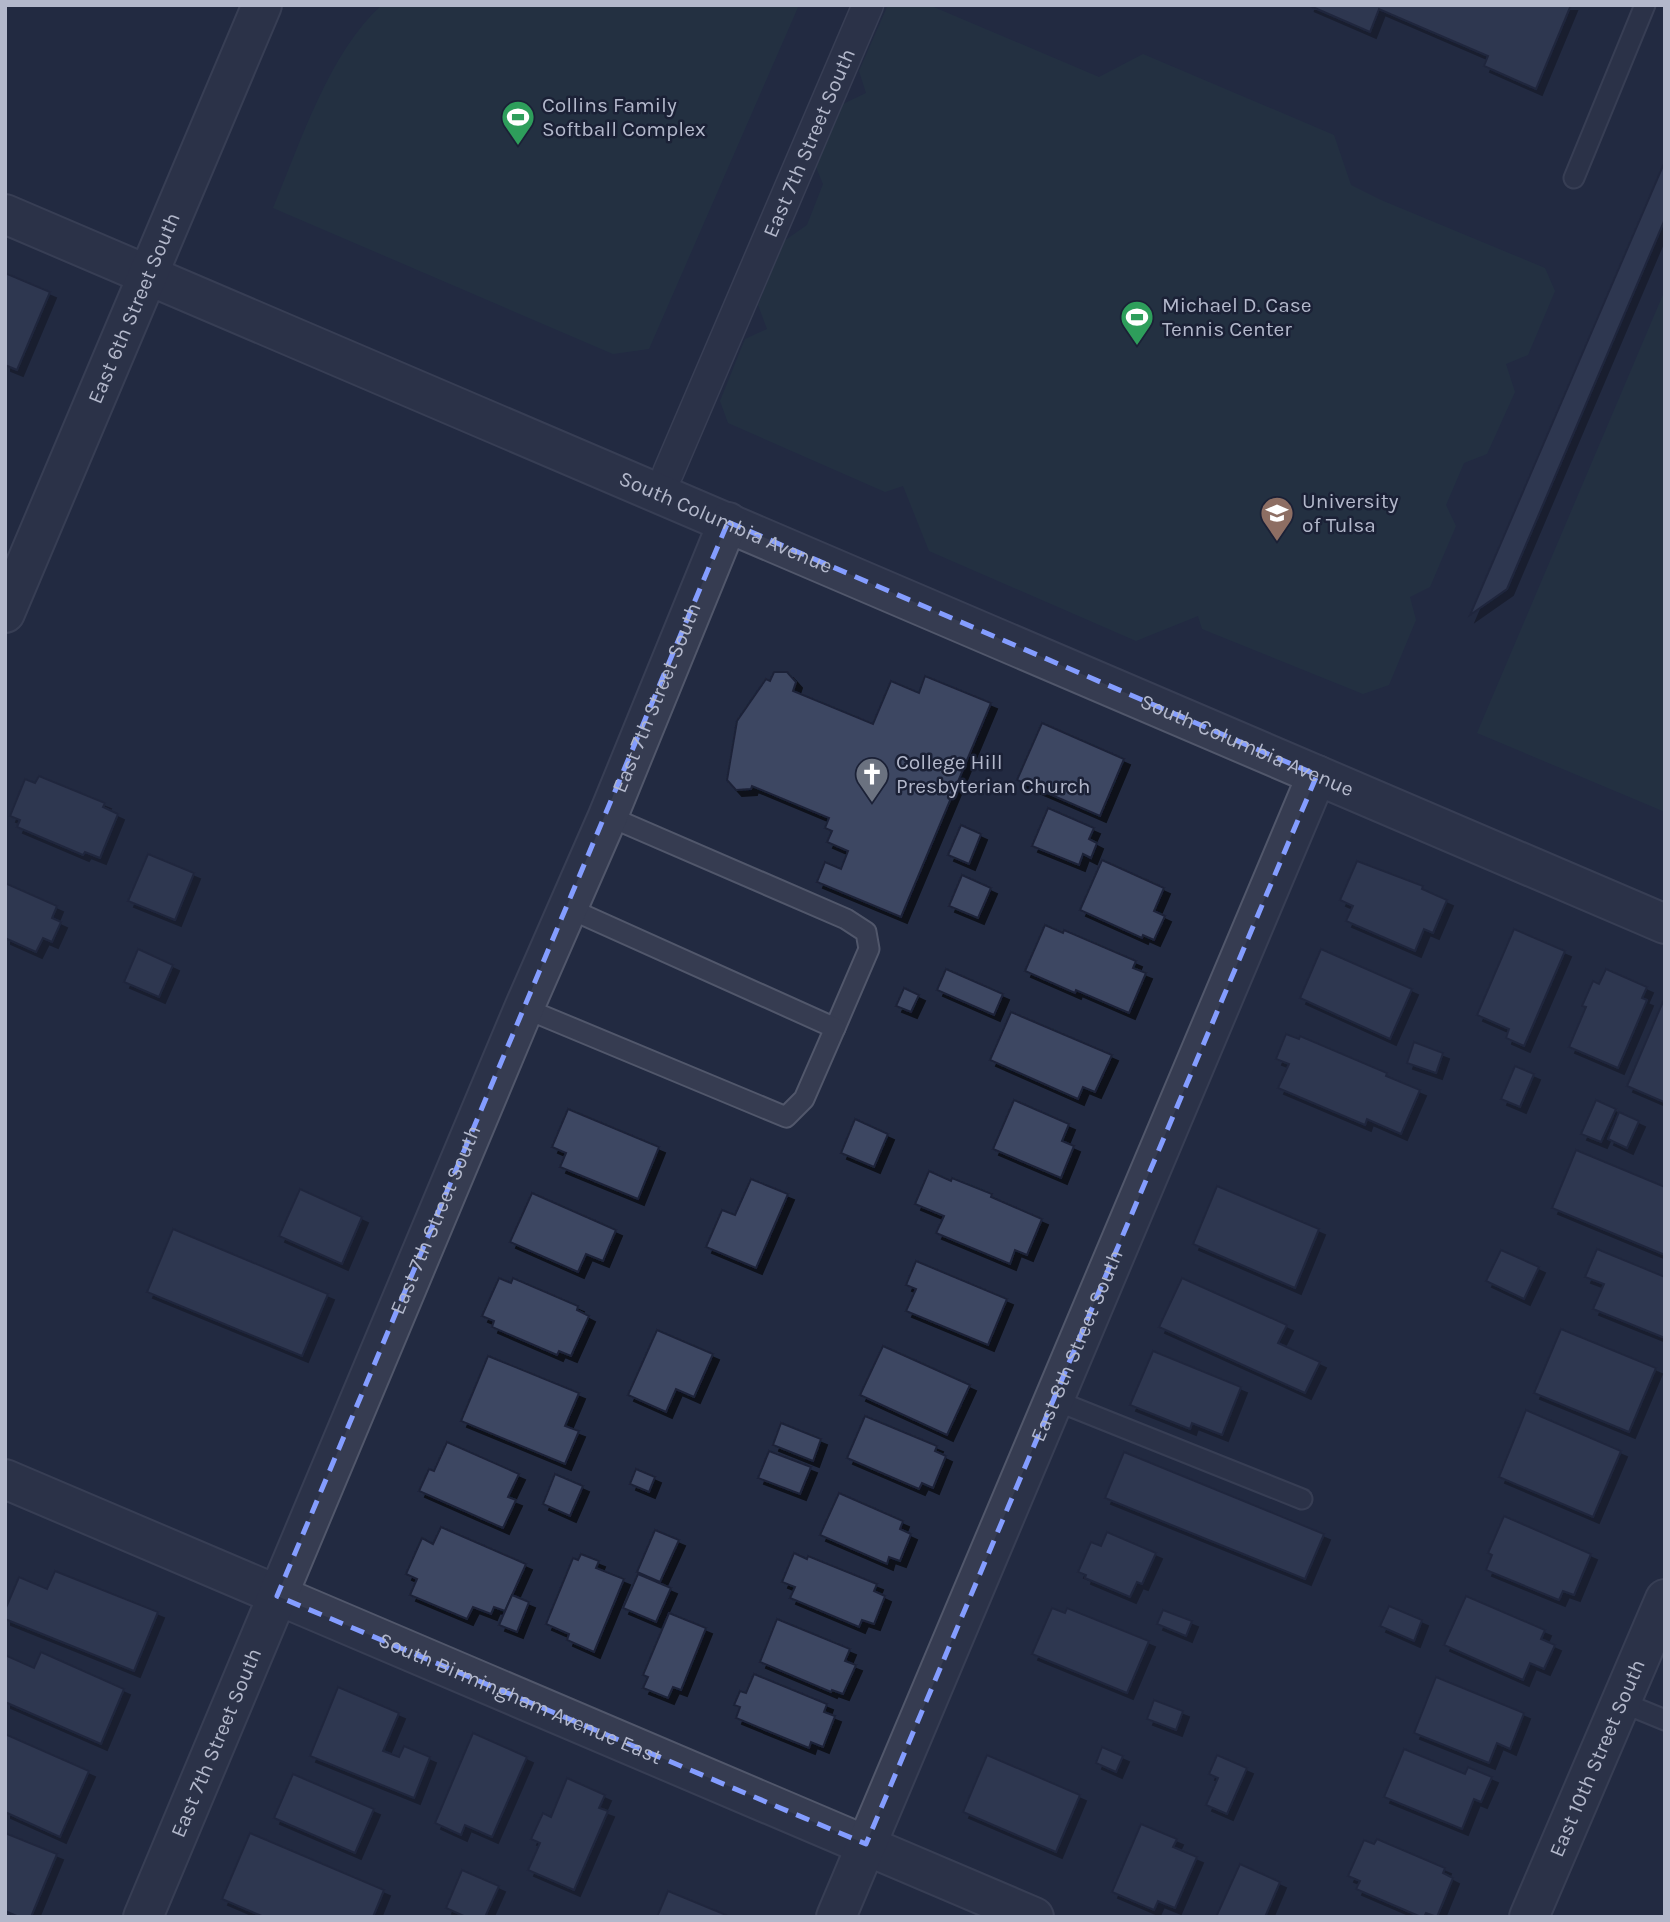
<svg xmlns="http://www.w3.org/2000/svg" width="1670" height="1922" font-family="Karla,sans-serif">
<style>
.garden{fill:#243942}
.building{fill:#3e4662;stroke:#1d2338;stroke-width:2;filter:url(#shadow)}
.lines{fill:none;stroke-linecap:round;stroke-linejoin:round}
.service-casing{stroke:#51576b;stroke-width:23}
.pedestrian-casing{stroke:#51576b;stroke-width:33}
.minor-casing{stroke:#51576b;stroke-width:42}
.tertiary-casing{stroke:#51576b;stroke-width:42}
.service{stroke:#363c51;stroke-width:19}
.pedestrian{stroke:#363c51;stroke-width:30}
.minor{stroke:#363c51;stroke-width:38}
.tertiary{stroke:#363c51;stroke-width:38}
.marked{fill:none;stroke:#849dff;stroke-width:5;stroke-dasharray:14 9;stroke-linejoin:round}
.labels{text-anchor:middle;stroke-width:5;stroke-linejoin:round;paint-order:stroke}
.poi-label{font-size:21px;fill:#b3b8cb;stroke:#1b2136;text-anchor:start}
.street-label{font-size:21px;fill:#b3b8cb;stroke:#1b2136}
</style>
<defs>
<filter id="shadow"><feDropShadow dx="6" dy="6" stdDeviation="0" flood-color="#0009"/></filter>
</defs>
<rect width="100%" height="100%" fill="#222a41"/>
<!-- garden -->
<g class="garden">
<path d="M382,5H799L649,349L613,354L273,208C300,144 329,52 382,5Z"/>
<polygon points="888,5 929,5 1099,77 1143,54 1334,135 1351,185 1381,200 1545,268 1555,291 1528,355 1506,364 1515,392 1487,454 1464,463 1446,505 1456,526 1430,587 1410,597 1416,620 1389,685 1363,694 1202,629 1198,616 1136,641 929,551 903,486 885,492 728,423 720,401 745,339 767,329 758,305 784,241 807,225 823,184 816,167 843,104 866,93 859,71"/>
<polygon points="1665,290 1665,812 1477,733"/>
</g>
<!-- building -->
<g class="building">
<polygon points="1308,5 1571,5 1536,89 1484,66 1488,56 1379,9 1370,32"/>
<polygon points="1665,161 1665,219 1507,589 1470,615"/>
<polygon points="5,273 50,292 17,370 5,365"/>
<polygon points="774,672 787,672 796,682 793,691 873,724 891,681 919,693 925,676 991,703 901,917 817,882 825,862 841,869 848,851 827,842 832,831 825,828 829,818 752,786 751,789 736,790 727,780 737,721 766,679 770,681"/>
<polygon points="1042,723 1124,759 1100,816 1017,780"/>
<polygon points="39,776 105,803 103,807 118,814 100,858 85,852 83,855 17,827 20,820 10,816 25,779 35,783"/>
<polygon points="1048,808 1094,828 1089,839 1097,843 1091,858 1083,854 1079,865 1032,846"/>
<polygon points="961,825 981,834 969,864 948,855"/>
<polygon points="148,854 194,873 175,920 128,901"/>
<polygon points="1102,860 1164,888 1154,911 1165,916 1154,940 1143,935 1142,938 1080,910"/>
<polygon points="1357,861 1423,886 1422,889 1447,900 1433,933 1424,929 1415,951 1346,921 1353,906 1340,900"/>
<polygon points="962,875 991,888 978,918 949,906"/>
<polygon points="5,883 57,906 52,918 61,922 52,942 43,938 36,952 5,938"/>
<polygon points="1045,925 1063,933 1064,930 1136,961 1133,968 1146,973 1129,1013 1076,990 1075,993 1025,971"/>
<polygon points="1514,929 1565,951 1524,1046 1506,1038 1509,1029 1477,1015"/>
<polygon points="138,949 173,965 159,997 124,982"/>
<polygon points="1321,949 1412,989 1390,1039 1300,998"/>
<polygon points="946,969 1003,994 994,1015 937,990"/>
<polygon points="1606,969 1647,987 1642,998 1647,1000 1618,1068 1569,1047 1586,1007 1582,1006 1593,981 1599,984"/>
<polygon points="904,988 919,995 911,1012 896,1006"/>
<polygon points="1665,997 1665,1099 1664,1102 1627,1086"/>
<polygon points="1011,1012 1112,1055 1095,1092 1083,1087 1078,1099 990,1060"/>
<polygon points="1286,1034 1299,1039 1300,1036 1387,1073 1386,1076 1420,1090 1401,1134 1367,1119 1365,1125 1278,1088 1289,1064 1276,1059"/>
<polygon points="1414,1042 1443,1053 1436,1073 1407,1063"/>
<polygon points="1515,1066 1534,1074 1520,1107 1501,1099"/>
<polygon points="1014,1100 1069,1124 1062,1141 1074,1146 1061,1178 993,1149"/>
<polygon points="1596,1100 1616,1109 1601,1142 1581,1134"/>
<polygon points="568,1109 659,1147 638,1199 560,1167 566,1153 552,1147"/>
<polygon points="1619,1112 1639,1121 1627,1148 1608,1139"/>
<polygon points="855,1119 888,1134 874,1167 841,1153"/>
<polygon points="1576,1150 1665,1187 1665,1255 1552,1208"/>
<polygon points="929,1171 951,1181 952,1178 992,1194 991,1197 1042,1219 1027,1255 1015,1250 1010,1264 936,1233 944,1216 915,1204"/>
<polygon points="751,1179 788,1194 756,1268 706,1247 722,1210 735,1215"/>
<polygon points="1217,1186 1319,1229 1295,1288 1193,1244"/>
<polygon points="300,1189 362,1217 342,1264 279,1236"/>
<polygon points="532,1193 616,1230 603,1261 586,1254 578,1272 510,1242"/>
<polygon points="173,1229 328,1294 302,1356 147,1292"/>
<polygon points="1597,1249 1665,1277 1665,1338 1593,1309 1604,1284 1585,1277"/>
<polygon points="1501,1250 1539,1267 1524,1299 1486,1281"/>
<polygon points="916,1261 1007,1299 988,1345 906,1311 916,1289 906,1285"/>
<polygon points="499,1278 511,1283 513,1278 578,1306 577,1310 589,1316 571,1356 559,1351 557,1355 492,1327 494,1321 482,1316"/>
<polygon points="1182,1278 1287,1325 1278,1343 1320,1362 1305,1393 1159,1327"/>
<polygon points="1561,1329 1656,1368 1629,1432 1534,1393"/>
<polygon points="657,1330 713,1354 694,1397 676,1389 666,1412 628,1395"/>
<polygon points="883,1346 970,1385 947,1435 860,1395"/>
<polygon points="1153,1351 1241,1387 1222,1435 1192,1423 1190,1429 1130,1405"/>
<polygon points="488,1356 579,1393 565,1426 579,1431 565,1464 461,1421"/>
<polygon points="1526,1410 1621,1451 1593,1517 1499,1477"/>
<polygon points="865,1416 937,1446 935,1451 946,1456 933,1488 922,1483 919,1489 847,1458"/>
<polygon points="781,1423 821,1439 813,1461 773,1445"/>
<polygon points="447,1442 519,1474 508,1497 516,1500 503,1528 419,1491 429,1469 434,1471"/>
<polygon points="769,1451 811,1467 800,1494 758,1478"/>
<polygon points="1124,1452 1324,1534 1305,1579 1105,1498"/>
<polygon points="636,1469 655,1477 649,1492 630,1484"/>
<polygon points="555,1474 583,1486 570,1516 543,1504"/>
<polygon points="839,1493 903,1521 900,1529 911,1534 900,1561 889,1557 887,1564 820,1535"/>
<polygon points="1504,1516 1591,1554 1574,1595 1563,1591 1559,1600 1486,1570 1492,1555 1488,1553"/>
<polygon points="441,1527 526,1564 505,1611 494,1607 491,1614 473,1607 467,1619 410,1595 417,1579 406,1574 422,1538 433,1544"/>
<polygon points="655,1530 679,1540 660,1582 637,1572"/>
<polygon points="1107,1532 1156,1553 1142,1584 1137,1582 1130,1597 1085,1578 1086,1575 1078,1572 1091,1542 1101,1546"/>
<polygon points="794,1553 807,1559 808,1556 877,1584 874,1591 885,1596 874,1624 862,1620 859,1627 790,1598 795,1587 782,1582"/>
<polygon points="581,1554 599,1561 596,1568 624,1579 594,1652 567,1640 569,1634 546,1624 573,1558 578,1560"/>
<polygon points="55,1571 158,1612 134,1671 5,1619 5,1610 19,1577 47,1589"/>
<polygon points="638,1574 671,1588 656,1622 623,1608"/>
<polygon points="512,1595 529,1602 517,1632 499,1625"/>
<polygon points="1466,1596 1545,1630 1541,1639 1555,1645 1544,1669 1530,1663 1523,1680 1444,1645"/>
<polygon points="1389,1606 1422,1620 1414,1641 1380,1626"/>
<polygon points="1052,1608 1065,1613 1067,1608 1149,1641 1127,1693 1032,1654"/>
<polygon points="1163,1610 1192,1621 1186,1636 1157,1624"/>
<polygon points="669,1613 706,1628 681,1690 673,1687 668,1698 643,1688 648,1677 643,1675"/>
<polygon points="777,1619 850,1649 845,1661 856,1665 843,1694 832,1690 831,1692 760,1662"/>
<polygon points="41,1652 124,1689 101,1744 5,1702 5,1655 34,1668"/>
<polygon points="754,1674 827,1704 824,1712 835,1716 823,1747 811,1742 809,1748 736,1718 740,1707 734,1705 740,1691 746,1693"/>
<polygon points="1436,1677 1524,1713 1510,1749 1497,1743 1489,1763 1414,1733"/>
<polygon points="338,1687 399,1713 383,1751 399,1757 404,1746 430,1757 414,1798 310,1756"/>
<polygon points="1154,1700 1183,1711 1176,1730 1147,1719"/>
<polygon points="473,1733 527,1757 492,1837 465,1825 461,1835 435,1823"/>
<polygon points="5,1734 89,1771 60,1837 5,1812"/>
<polygon points="1102,1747 1123,1756 1116,1772 1096,1763"/>
<polygon points="1404,1749 1465,1774 1468,1767 1492,1777 1481,1802 1474,1799 1462,1829 1384,1797"/>
<polygon points="987,1755 1080,1795 1056,1852 963,1812"/>
<polygon points="1217,1755 1247,1768 1227,1814 1206,1805 1218,1778 1209,1774"/>
<polygon points="293,1774 374,1809 355,1853 274,1818"/>
<polygon points="567,1778 605,1795 599,1808 608,1811 574,1890 528,1870 540,1843 531,1839 543,1813 551,1817"/>
<polygon points="1141,1824 1177,1839 1173,1847 1197,1857 1175,1908 1158,1901 1154,1910 1112,1892"/>
<polygon points="5,1833 57,1854 31,1917 19,1917 5,1911"/>
<polygon points="250,1833 384,1890 373,1917 264,1917 222,1899"/>
<polygon points="1377,1839 1445,1868 1443,1873 1453,1878 1437,1917 1426,1913 1424,1917 1421,1917 1356,1889 1360,1881 1348,1876 1364,1840 1374,1844"/>
<polygon points="1240,1864 1280,1882 1265,1917 1216,1917"/>
<polygon points="462,1870 499,1886 485,1917 466,1917 446,1908"/>
<polygon points="668,1891 731,1917 657,1917"/>
</g>
<g class="lines">
<defs>
<g id="service">
<polyline points="1574,178 1645,5"/>
<polyline points="608,816 846,919 866,932 869,949 835,1028"/>
<polyline points="524,1008 786,1117 804,1099 835,1028 568,908"/>
<polyline points="1052,1399 1302,1499"/>
<polyline points="1621,1702 1665,1720"/>
</g>
<g id="pedestrian">
<path id="s1" d="M668,473L868,5"/>
</g>
<g id="minor">
<path id="s2" d="M5,214L1665,924"/>
<path id="s3" d="M5,1479L1034,1917"/>
<path id="s4" d="M143,1917L524,1008L608,816L728,522"/>
<path id="s5" d="M836,1917L1317,775"/>
<path id="s6" d="M1529,1917L1665,1599"/>
</g>
<g id="tertiary">
<path id="s7" d="M5,613L262,5"/>
</g>
</defs>
<!-- service casing -->
<use href="#service" class="service-casing"/>
<!-- pedestrian casing -->
<use href="#pedestrian" class="pedestrian-casing"/>
<!-- minor casing -->
<use href="#minor" class="minor-casing"/>
<!-- tertiary casing -->
<use href="#tertiary" class="tertiary-casing"/>
<!-- service -->
<use href="#service" class="service"/>
<!-- pedestrian -->
<use href="#pedestrian" class="pedestrian"/>
<!-- minor -->
<use href="#minor" class="minor"/>
<!-- tertiary -->
<use href="#tertiary" class="tertiary"/>
</g>
<!-- marked area -->
<path d="M0 0H1670V1922H0ZM728,522L1317,775L866,1844L277,1596Z" fill="#222a41" fill-opacity=".55" fill-rule="evenodd"/>
<path class="marked" d="M728,522L1317,775L866,1844L277,1596Z"/>
<!-- icons -->
<defs>
<symbol id="stadium-pin" viewBox="-11 -11 22 30"><path d="M0 17L-7.5 6A9.5 9.5 0 1 1 7.5 6Z" fill="#2e9e5b" stroke="#1b2136"/><path d="M0-5a6.5 5 0 1 0 0 10a6.5 5 0 1 0 0-10ZM-3.5-1.8h7v3.6h-7Z" fill="#fff"/></symbol>
<symbol id="university-pin" viewBox="-11 -11 22 30"><path d="M0 17L-7.5 6A9.5 9.5 0 1 1 7.5 6Z" fill="#8d6e63" stroke="#1b2136"/><path d="M0-5L7-2L0 1L-7-2ZM-4 1L0 2.5L4 1V4Q0 6-4 4Z" fill="#fff"/></symbol>
<symbol id="church-pin" viewBox="-11 -11 22 30"><path d="M0 17L-7.5 6A9.5 9.5 0 1 1 7.5 6Z" fill="#6b7280" stroke="#1b2136"/><path d="M-1.2-6h2.4v3.5h3.3v2.4h-3.3V6h-2.4V-.1h-3.3v-2.4h3.3Z" fill="#fff"/></symbol>
</defs>
<g fill-rule="evenodd">
<use href="#stadium-pin" x="499" y="98" width="38" height="52"/>
<use href="#stadium-pin" x="1118" y="298" width="38" height="52"/>
<use href="#university-pin" x="1258" y="494" width="38" height="52"/>
<use href="#church-pin" x="853" y="755" width="38" height="52"/>
</g>
<g class="labels">
<!-- poi labels -->
<g class="poi-label">
<text x="542" y="112">Collins Family<tspan x="542" dy="24">Softball Complex</tspan></text>
<text x="1162" y="312">Michael D. Case<tspan x="1162" dy="24">Tennis Center</tspan></text>
<text x="1302" y="508">University<tspan x="1302" dy="24">of Tulsa</tspan></text>
<text x="896" y="769">College Hill<tspan x="896" dy="24">Presbyterian Church</tspan></text>
</g>
<!-- street labels -->
<g class="street-label">
<text dy="7" stroke="none"><textPath href="#s1" startOffset="359">East 7th Street South</textPath></text>
<text dy="7" stroke="none"><textPath href="#s7" startOffset="331">East 6th Street South</textPath></text>
<text dy="7" stroke="none"><textPath href="#s2" startOffset="784">South Columbia Avenue</textPath></text>
<text dy="7" stroke="none"><textPath href="#s4" startOffset="1323">East 7th Street South</textPath></text>
<text dy="7" stroke="none"><textPath href="#s2" startOffset="1351">South Columbia Avenue</textPath></text>
<text dy="7" stroke="none"><textPath href="#s4" startOffset="756">East 7th Street South</textPath></text>
<text dy="7" stroke="none"><textPath href="#s5" startOffset="620">East 8th Street South</textPath></text>
<text dy="7" stroke="none"><textPath href="#s3" startOffset="560">South Birmingham Avenue East</textPath></text>
<text dy="7" stroke="none"><textPath href="#s4" startOffset="189">East 7th Street South</textPath></text>
<text dy="7" stroke="none"><textPath href="#s6" startOffset="173">East 10th Street South</textPath></text>
</g>
</g>
<!-- border -->
<rect width="1670" height="1922" fill="none" stroke="#b3b8cb" stroke-width="14"/>
</svg>
